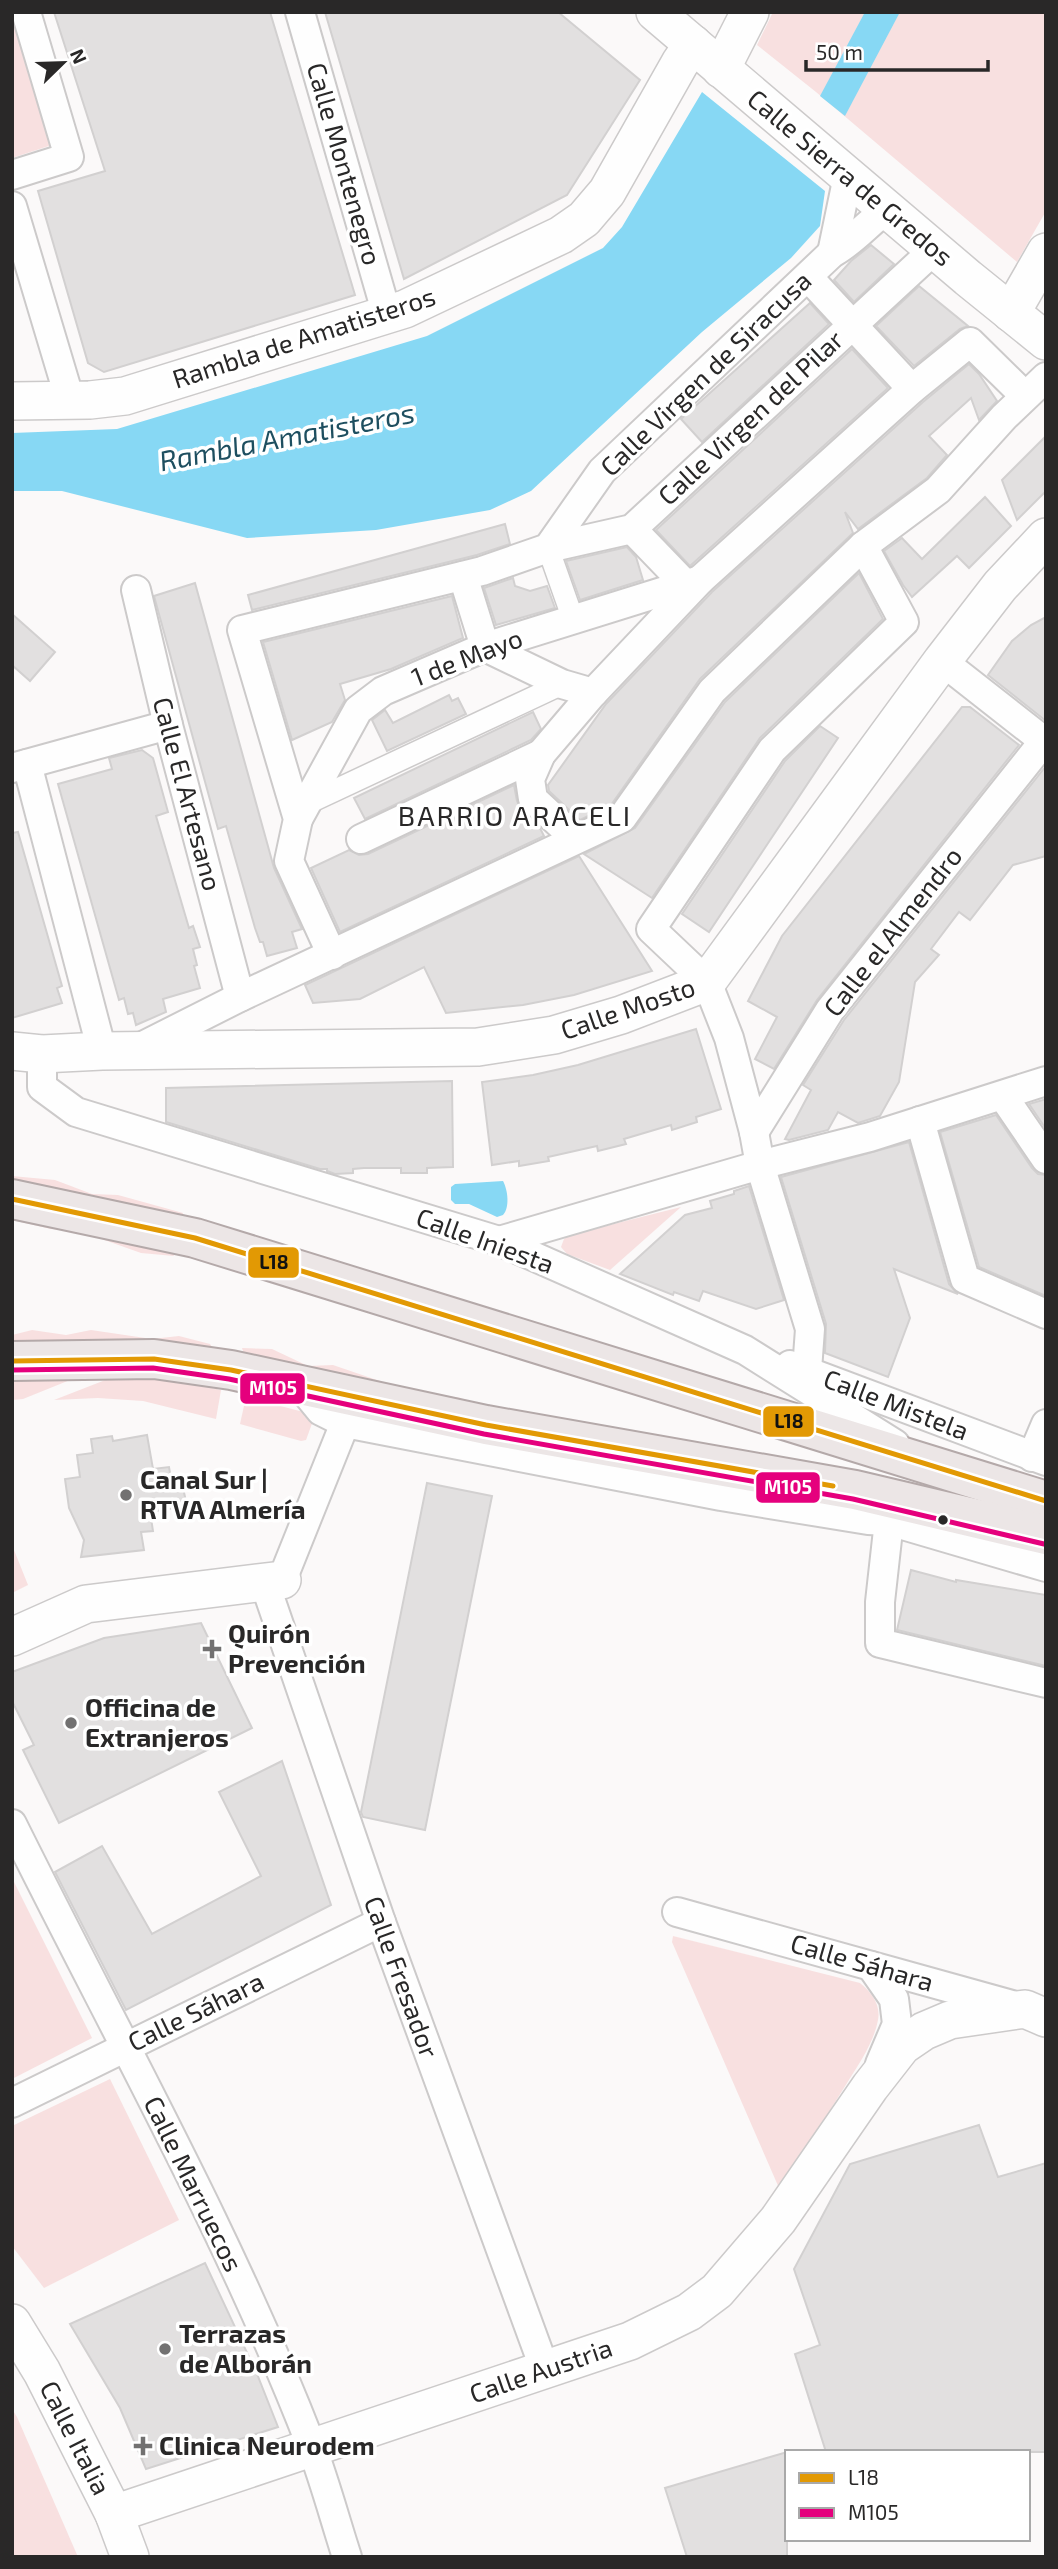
<svg xmlns="http://www.w3.org/2000/svg" width="1058" height="2569" font-family="'Exo 2',sans-serif">
<style>
.green{fill:#f8e0e0}
.water{fill:#87d8f4}
.building{fill:#e2e0e0;stroke:#d2d0d0;stroke-width:2}
.lines{fill:none;stroke-linecap:round;stroke-linejoin:round}
.pedestrian-casing{stroke:#cccaca;stroke-width:24}
.minor-casing{stroke:#cccaca;stroke-width:32}
.tertiary-casing{stroke:#cccaca;stroke-width:40}
.primary-casing{stroke:#b4a9a9;stroke-width:42}
.pedestrian{stroke:#fefefe;stroke-width:21}
.minor{stroke:#fefefe;stroke-width:28}
.tertiary{stroke:#fefefe;stroke-width:37}
.primary{stroke:#ece6e6;stroke-width:38}
.bus-1-casing{stroke:#fff;stroke-width:10}
.bus-2-casing{stroke:#fff;stroke-width:10}
.bus-1{stroke:#e29904;stroke-width:5}
.bus-2{stroke:#e5007d;stroke-width:5}
.poi-dot{fill:#727171;stroke:#fff;stroke-width:2.5}
.bus-dot{fill:#292828;stroke:#fff;stroke-width:2.5}
.labels{text-anchor:middle;stroke-width:7;stroke-linejoin:round;paint-order:stroke}
.street-label{font-size:26px;fill:#292828;stroke:#fff}
.poi-label{font-size:26px;font-weight:bold;fill:#292828;stroke:#fff;text-anchor:start}
.water-label{font-size:28px;font-style:italic;fill:#1e4f60;stroke:#fff}
.neighbourhood-label{font-size:28px;letter-spacing:2px;fill:#292828;stroke:#fff}
.line-badge{stroke:#fff;stroke-width:2.5}
.badge-label{font-size:19px;text-anchor:middle;font-weight:bold;fill:#fff}
.pale-badge-label{font-size:19px;text-anchor:middle;font-weight:bold;fill:#111}
</style>
<rect width="100%" height="100%" fill="#fbf9f9"/>
<!-- green -->
<g class="green">
<polygon points="12,12 16,12 55,144 12,158"/>
<polygon points="773,12 1046,12 1046,211 1017,262 816,92 757,45"/>
<polygon points="12,1176 55,1180 92,1194 118,1195 183,1213 182,1220 12,1184"/>
<polygon points="681,1207 610,1270 567,1254 561,1247 564,1239 570,1235"/>
<polygon points="12,1215 170,1247 174,1256 141,1253 79,1231 51,1229 12,1220"/>
<polygon points="32,1330 66,1335 91,1330 152,1339 179,1336 210,1344 214,1351 85,1341 12,1343 12,1335"/>
<polygon points="242,1348 272,1349 308,1366 333,1365 406,1390 461,1398 463,1406 245,1357"/>
<polygon points="131,1370 221,1390 216,1419 143,1401 98,1398 54,1400"/>
<polygon points="75,1378 23,1399 12,1400 12,1379"/>
<polygon points="246,1397 311,1414 314,1418 306,1440 301,1441 240,1424"/>
<polygon points="12,1545 28,1585 12,1593"/>
<polygon points="12,1878 92,2038 12,2079"/>
<path d="M673,1936L860,1983C871,1992 881,2004 878,2020C874,2042 859,2064 847,2083C825,2119 802,2153 779,2188L672,1942Z"/>
<polygon points="110,2079 179,2220 44,2288 12,2246 12,2126"/>
<polygon points="12,2409 17,2417 78,2557 12,2557"/>
</g>
<!-- water -->
<g class="water">
<polygon points="865,12 900,12 845,116 820,96"/>
<polygon points="702,92 825,191 820,226 791,258 702,332 531,491 490,510 376,530 247,538 62,491 12,491 12,433 117,429 427,336 603,248 622,227"/>
<path d="M503,1181C508,1190 510,1208 503,1215L497,1217L469,1204H455L451,1200V1187L455,1184Z"/>
</g>
<!-- building -->
<g class="building">
<polygon points="54,12 270,12 355,295 104,372 88,363 38,191 105,171"/>
<polygon points="325,12 558,12 640,80 567,195 404,279"/>
<polygon points="871,245 894,264 854,302 834,280 851,261"/>
<polygon points="919,286 968,326 960,329 914,366 876,326"/>
<polygon points="810,303 829,324 702,442 681,419"/>
<polygon points="852,349 888,388 690,566 656,530"/>
<polygon points="969,364 979,374 997,401 979,420 971,398 929,436 947,455 927,478 858,529 845,512 853,533 700,679 611,805 580,820 549,791 548,785 606,704 712,592 923,402"/>
<polygon points="1046,436 1046,491 1017,520 1002,480"/>
<polygon points="985,497 1011,526 969,568 957,556 912,597 903,585 884,551 902,538 922,559"/>
<polygon points="505,524 510,544 477,555 252,610 248,595"/>
<polygon points="627,547 636,557 643,580 580,600 566,561"/>
<polygon points="859,573 883,619 760,738 652,898 584,854 635,828 725,702"/>
<polygon points="513,578 515,586 530,591 547,586 555,608 496,625 484,588"/>
<polygon points="195,583 274,868 302,929 292,932 297,948 267,956 263,942 260,942 255,928 226,826 218,829 154,596"/>
<polygon points="452,596 463,638 391,669 340,684 345,700 332,722 292,740 263,642"/>
<polygon points="12,614 55,652 30,681 12,665"/>
<polygon points="1046,617 1046,721 988,675 1012,641 1031,625"/>
<polygon points="449,695 452,701 458,698 466,714 387,751 372,720 385,710 393,723"/>
<polygon points="962,707 970,707 1019,745 817,1000 774,1069 755,1059 777,1017 748,1001 782,936"/>
<polygon points="533,712 541,729 531,740 365,819 354,798"/>
<polygon points="820,726 838,738 709,932 682,914 785,761"/>
<polygon points="142,750 153,758 168,812 156,816 189,928 193,926 200,947 193,949 197,965 194,966 200,988 163,999 166,1012 136,1025 133,1013 128,1014 124,998 119,1000 58,784 112,769 109,758"/>
<polygon points="1046,766 1046,856 1013,865 970,920 959,912 931,949 939,955 915,982 899,1082 880,1116 858,1123 838,1112 828,1130 789,1140 785,1139 811,1090 803,1085 844,1020"/>
<polygon points="514,785 517,801 521,810 540,828 544,836 340,932 311,868 349,850 359,855 368,854"/>
<polygon points="18,832 62,986 57,988 62,1003 12,1018 12,833"/>
<polygon points="579,856 652,971 574,995 523,1005 446,1013 424,967 360,999 313,1003 305,985"/>
<polygon points="696,1029 721,1109 696,1117 697,1122 672,1130 671,1125 624,1139 626,1144 598,1151 597,1146 548,1157 549,1161 519,1166 519,1161 492,1165 482,1082 533,1075 578,1065"/>
<polygon points="452,1081 453,1167 427,1168 427,1173 401,1173 401,1168 364,1168 353,1169 353,1173 335,1174 327,1171 327,1169 320,1169 166,1122 166,1088"/>
<polygon points="1046,1099 1046,1129 1029,1104"/>
<polygon points="996,1115 1032,1168 1038,1174 1046,1175 1046,1296 979,1267 940,1132"/>
<polygon points="909,1142 949,1284 958,1294 894,1269 910,1318 888,1377 825,1353 826,1324 781,1177"/>
<polygon points="749,1186 784,1300 756,1309 703,1291 699,1301 674,1292 673,1295 620,1274 685,1215 712,1208 710,1201 734,1194 734,1191"/>
<polygon points="147,1435 153,1469 169,1467 173,1490 183,1488 187,1506 150,1512 153,1531 141,1532 144,1550 81,1557 84,1540 69,1508 65,1479 80,1477 77,1455 93,1453 91,1439 112,1436 113,1441"/>
<polygon points="427,1483 492,1496 425,1830 363,1817 361,1812"/>
<polygon points="911,1570 956,1582 956,1580 1046,1595 1046,1666 897,1630"/>
<polygon points="201,1623 252,1728 59,1823 23,1750 34,1745 12,1701 12,1672 104,1638"/>
<polygon points="282,1761 331,1905 126,2010 55,1872 102,1846 152,1934 261,1876 219,1792"/>
<polygon points="979,2125 998,2177 1046,2163 1046,2452 826,2452 795,2354 820,2345 794,2269 850,2164"/>
<polygon points="205,2263 257,2374 278,2427 146,2469 120,2408 70,2324"/>
<polygon points="787,2452 787,2557 687,2557 665,2488"/>
</g>
<g class="lines">
<defs>
<g id="pedestrian">
<polyline points="548,548 573,619"/>
<polyline points="306,804 562,684"/>
</g>
<g id="minor">
<polyline points="300,12 387,315"/>
<polyline points="12,175 69,157 26,12"/>
<polyline points="12,206 70,400"/>
<polyline points="832,253 848,176"/>
<polyline points="808,277 912,389"/>
<polyline points="632,529 686,585"/>
<polyline points="548,548 632,529 935,249"/>
<polyline points="463,576 485,647 562,684 593,693"/>
<polyline points="136,590 168,725 240,997"/>
<polyline points="942,661 1044,741"/>
<polyline points="27,764 102,1051"/>
<polyline points="12,768 168,725"/>
<polyline points="298,819 358,710 383,691 485,647 700,580"/>
<polyline points="361,839 541,754"/>
<polyline points="576,839 533,799 530,779 541,754 593,693 700,580 912,389 970,342 1025,396"/>
<path d="M332,955L289,861L298,819L242,630L482,571L548,548L602,471L832,253C853,242 868,223 887,209"/>
<polyline points="137,1049 240,997 622,818 712,691 863,546 938,490 1004,417 1046,377"/>
<polyline points="42,1054 42,1087 76,1112 499,1241 745,1350 895,1444"/>
<polyline points="1003,1096 1046,1159"/>
<polyline points="920,1121 965,1279 1046,1314"/>
<polyline points="754,1132 830,1010 1044,741"/>
<polyline points="499,1241 760,1165 870,1137 1046,1081"/>
<polyline points="790,1365 1046,1461"/>
<polyline points="807,1370 810,1329 760,1165 754,1132 729,1038 707,982 651,929 772,750 904,622 863,546"/>
<polyline points="298,1383 321,1411 345,1423 721,1496 868,1520 889,1521 1046,1567"/>
<polyline points="1032,1457 1046,1424"/>
<polyline points="889,1521 880,1602 880,1643 1046,1683"/>
<polyline points="282,1580 345,1423"/>
<polyline points="264,1581 381,1922 545,2370"/>
<path d="M12,1824C114,2030 228,2231 311,2445C325,2482 335,2520 347,2557"/>
<polyline points="677,1912 1019,2007"/>
<polyline points="871,1966 894,1999 897,2024 880,2064"/>
<polyline points="12,2103 381,1922"/>
</g>
<g id="tertiary">
<polyline points="655,12 968,278 1046,341"/>
<polyline points="721,69 750,12"/>
<polyline points="1011,313 1046,252"/>
<polyline points="12,401 90,400 125,396 405,309 561,235 584,219 607,192 680,63 693,44"/>
<polyline points="12,1051 42,1054 102,1051 478,1047 554,1035 621,1015 707,982 942,661 1000,586 1046,537"/>
<polyline points="12,1637 86,1604 282,1580"/>
<polyline points="12,2323 42,2372 114,2514 130,2557"/>
<polyline points="114,2514 630,2341 689,2312 717,2291 778,2220 870,2087 902,2046 924,2031 950,2020 1025,2009 1046,2018"/>
</g>
<g id="primary">
<polyline points="12,1199 195,1238 1046,1501"/>
<polyline points="12,1361 154,1359 231,1370 486,1425 855,1490 1046,1535"/>
</g>
</defs>
<!-- pedestrian casing -->
<use href="#pedestrian" class="pedestrian-casing"/>
<!-- minor casing -->
<use href="#minor" class="minor-casing"/>
<!-- tertiary casing -->
<use href="#tertiary" class="tertiary-casing"/>
<!-- primary casing -->
<use href="#primary" class="primary-casing"/>
<!-- pedestrian -->
<use href="#pedestrian" class="pedestrian"/>
<!-- minor -->
<use href="#minor" class="minor"/>
<!-- tertiary -->
<use href="#tertiary" class="tertiary"/>
<!-- primary -->
<use href="#primary" class="primary"/>
<defs>
<g id="bus-1">
<polyline points="12,1199 195,1238 1046,1501"/>
<polyline points="12,1361 154,1359 231,1370 486,1425 833,1486"/>
</g>
<polyline id="bus-2" points="12,1370 153,1368 229,1379 484,1434 853,1499 1044,1544"/>
</defs>
<!-- bus-1 casing -->
<use href="#bus-1" class="bus-1-casing"/>
<!-- bus-2 casing -->
<use href="#bus-2" class="bus-2-casing"/>
<!-- bus-1 -->
<use href="#bus-1" class="bus-1"/>
<!-- bus-2 -->
<use href="#bus-2" class="bus-2"/>
</g>
<!-- markers -->
<g class="poi-dot">
<circle cx="126" cy="1495" r="7"/>
<path d="M208.5 1638.5h7v7h7v7h-7v7h-7v-7h-7v-7h7z"/>
<circle cx="71" cy="1723" r="7"/>
<circle cx="165" cy="2349" r="7"/>
<path d="M139.5 2435.5h7v7h7v7h-7v7h-7v-7h-7v-7h7z"/>
</g>
<circle class="bus-dot" cx="943" cy="1520" r="6"/>
<g class="labels">
<!-- street labels -->
<g class="street-label">
<text transform="translate(344 164) rotate(74)" y="9">Calle Montenegro</text>
<text transform="translate(850 178) rotate(40)" y="9">Calle Sierra de Gredos</text>
<text transform="translate(304 338) rotate(-18)" y="9">Rambla de Amatisteros</text>
<text transform="translate(706 374) rotate(-44)" y="9">Calle Virgen de Siracusa</text>
<text transform="translate(751 418) rotate(-43)" y="9">Calle Virgen del Pilar</text>
<text transform="translate(467 658) rotate(-21)" y="9">1 de Mayo</text>
<text transform="translate(187 794) rotate(75)" y="9">Calle El Artesano</text>
<text transform="translate(893 932) rotate(-52)" y="9">Calle el Almendro</text>
<text transform="translate(628 1009) rotate(-19)" y="9">Calle Mosto</text>
<text transform="translate(485 1241) rotate(20)" y="9">Calle Iniesta</text>
<text transform="translate(896 1405) rotate(21)" y="9">Calle Mistela</text>
<text transform="translate(862 1963) rotate(16)" y="9">Calle Sáhara</text>
<text transform="translate(401 1977) rotate(70)" y="9">Calle Fresador</text>
<text transform="translate(196 2012) rotate(-26)" y="9">Calle Sáhara</text>
<text transform="translate(193 2184) rotate(64)" y="9">Calle Marruecos</text>
<text transform="translate(541 2371) rotate(-19)" y="9">Calle Austria</text>
<text transform="translate(75 2438) rotate(63)" y="9">Calle Italia</text>
</g>
<!-- poi labels -->
<g class="poi-label">
<text x="140" y="1489">Canal Sur |<tspan x="140" dy="30">RTVA Almería</tspan></text>
<text x="228" y="1643">Quirón<tspan x="228" dy="30">Prevención</tspan></text>
<text x="85" y="1717">Officina de<tspan x="85" dy="30">Extranjeros</tspan></text>
<text x="179" y="2343">Terrazas<tspan x="179" dy="30">de Alborán</tspan></text>
<text x="159" y="2455">Clinica Neurodem</text>
</g>
<!-- water labels -->
<g class="water-label">
<text transform="translate(287 437) rotate(-11)" y="10">Rambla Amatisteros</text>
</g>
<!-- neighbourhood labels -->
<g class="neighbourhood-label">
<text x="515" y="826">BARRIO ARACELI</text>
</g>
</g>
<g class="line-badge">
<rect x="247" y="1246" width="53" height="33" rx="7" fill="#e29904"/>
<rect x="239" y="1372" width="67" height="33" rx="7" fill="#e5007d"/>
<rect x="762" y="1405" width="53" height="33" rx="7" fill="#e29904"/>
<rect x="755" y="1471" width="66" height="33" rx="7" fill="#e5007d"/>
</g>
<g class="badge-label">
<text x="273" y="1395">M105</text>
<text x="788" y="1494">M105</text>
</g>
<g class="pale-badge-label">
<text x="274" y="1269">L18</text>
<text x="789" y="1428">L18</text>
</g>
<!-- border -->
<rect width="1058" height="2569" fill="none" stroke="#292828" stroke-width="28"/>
<!-- legend -->
<rect x="785" y="2450" width="245" height="91" fill="#ffffff" stroke="#a9a9a9" stroke-width="2"/>
<rect x="799" y="2473" width="35" height="10" fill="#e29904" stroke="#a9a9a9" stroke-width="2"/>
<text x="848" y="2485" font-size="21" fill="#292828">L18</text>
<rect x="799" y="2508" width="35" height="10" fill="#e5007d" stroke="#a9a9a9" stroke-width="2"/>
<text x="848" y="2520" font-size="21" fill="#292828">M105</text>
<!-- north arrow -->
<g transform="translate(63 63) rotate(67)" stroke="#ffffff" stroke-width="5" paint-order="stroke">
<path d="M0-5L12 26L0 18L-12 26Z" fill="#292828"/>
<text y="-10" font-size="19" font-weight="bold" text-anchor="middle" fill="#292828">N</text>
</g>
<!-- scale -->
<path d="M806 60v10h182v-10" fill="none" stroke="#292828" stroke-width="3.5"/>
<text x="816" y="60" font-size="21" fill="#292828" stroke="#ffffff" stroke-width="5" paint-order="stroke">50 m</text>
</svg>
